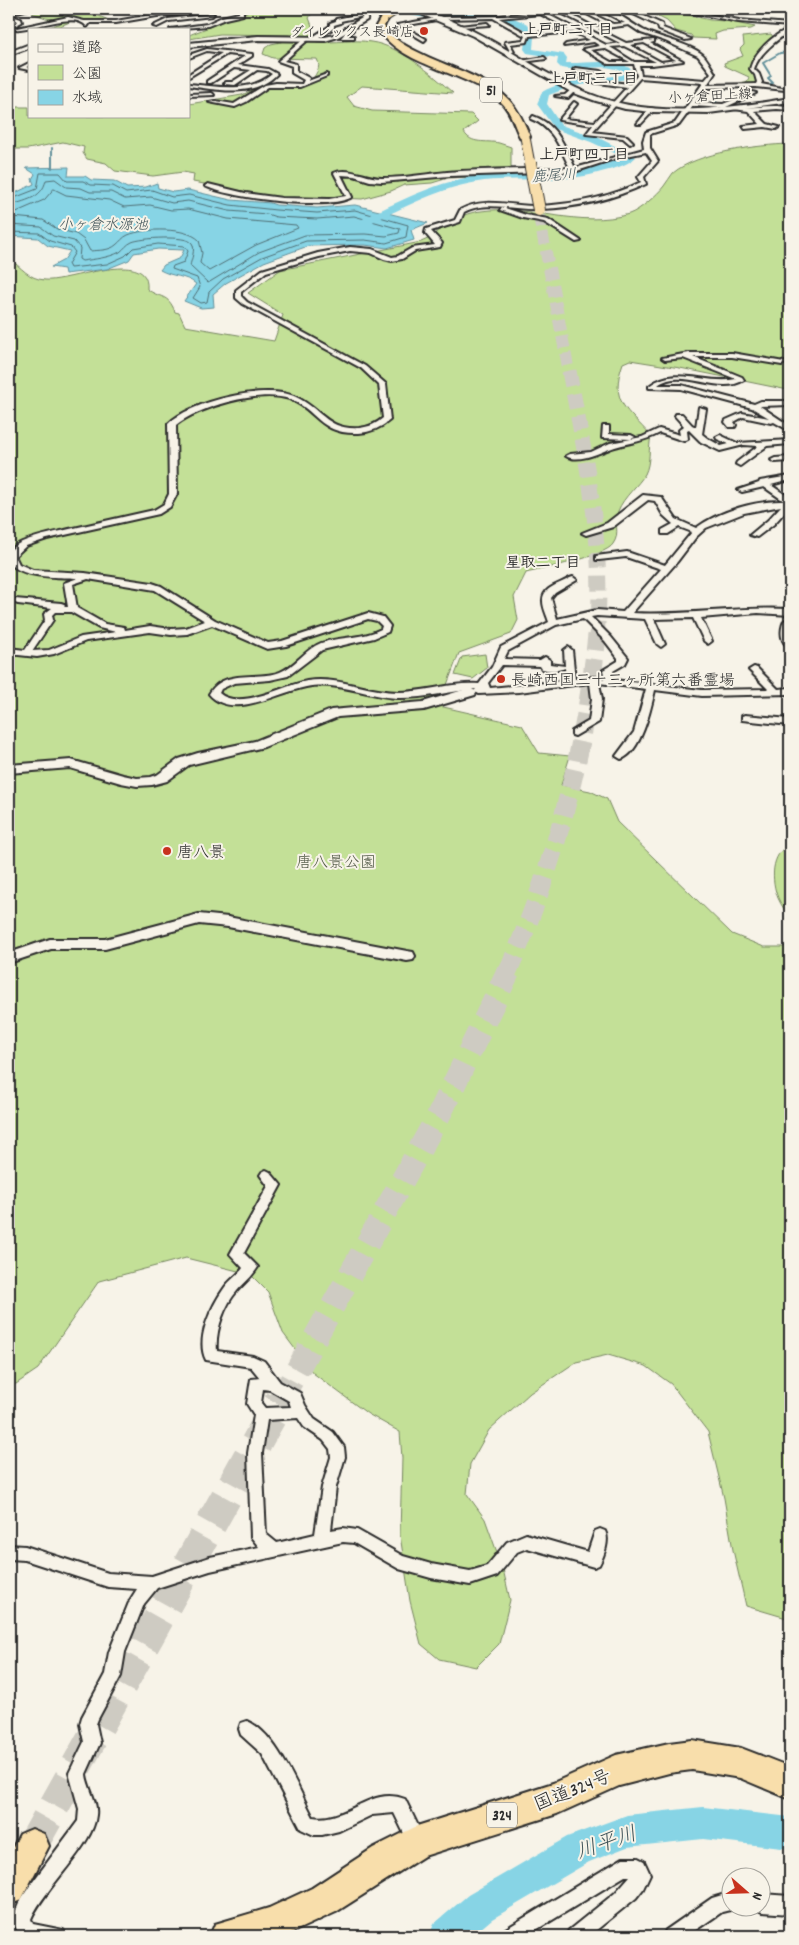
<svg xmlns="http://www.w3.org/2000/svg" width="799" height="1945" font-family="Dekko,'Klee One',sans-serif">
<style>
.green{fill:#c3e097;stroke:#778661}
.water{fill:#87d4e5;stroke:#62909b}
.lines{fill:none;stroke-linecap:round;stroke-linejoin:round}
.shore{stroke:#506f75;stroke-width:1}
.stream{stroke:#62909b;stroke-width:2}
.river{fill:#87d4e5;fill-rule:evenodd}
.highway-tunnel-far4{stroke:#cecbc2;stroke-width:12;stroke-dasharray:12 5.5;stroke-linecap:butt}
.highway-tunnel-far3{stroke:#cecbc2;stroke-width:15;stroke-dasharray:15 8;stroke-linecap:butt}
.highway-tunnel-far2{stroke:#cecbc2;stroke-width:19;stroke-dasharray:19 9;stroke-linecap:butt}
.highway-tunnel-far1{stroke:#cecbc2;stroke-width:24;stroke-dasharray:24 12;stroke-linecap:butt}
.highway-tunnel{stroke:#cecbc2;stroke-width:31;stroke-dasharray:31 15;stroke-linecap:butt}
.street-casing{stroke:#2b2b2b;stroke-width:4}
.secondary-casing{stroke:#2b2b2b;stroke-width:4}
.highway-casing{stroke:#2b2b2b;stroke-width:4}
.street{fill:#f7f3e8;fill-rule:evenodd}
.secondary{fill:#f7f3e8;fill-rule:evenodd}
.highway{fill:#f8deab;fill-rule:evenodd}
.highway-bridge-far1-casing{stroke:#2b2b2b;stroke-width:11;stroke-linecap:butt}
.highway-bridge-casing{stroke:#2b2b2b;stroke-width:14;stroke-linecap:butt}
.highway-bridge-far1{stroke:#f8deab;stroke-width:9}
.highway-bridge{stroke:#f8deab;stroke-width:12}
.poi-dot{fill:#c8321e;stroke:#f7f3e8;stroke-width:2}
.labels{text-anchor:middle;stroke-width:4;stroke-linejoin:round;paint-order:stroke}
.far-poi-label{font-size:14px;fill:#2b2b2b;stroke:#f7f3e8;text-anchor:end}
.far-street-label{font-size:14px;fill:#2b2b2b;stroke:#f7f3e8}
.far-neighbourhood-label{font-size:15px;font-weight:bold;fill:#2b2b2b;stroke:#f7f3e8}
.shield{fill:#f7f3e8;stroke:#686764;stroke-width:1}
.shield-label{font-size:15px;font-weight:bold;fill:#2b2b2b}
.far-water-label{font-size:15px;font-style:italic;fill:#42555a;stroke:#f7f3e8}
.poi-label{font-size:16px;fill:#2b2b2b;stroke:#f7f3e8;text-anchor:start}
.park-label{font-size:16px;fill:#515846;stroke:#f7f3e8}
.near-street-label{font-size:19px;fill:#2b2b2b;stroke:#f7f3e8}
.near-water-label{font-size:21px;font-style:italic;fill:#42555a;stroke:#f7f3e8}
</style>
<rect width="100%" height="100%" fill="#f7f3e8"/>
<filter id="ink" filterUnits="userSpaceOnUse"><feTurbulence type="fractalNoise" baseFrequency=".02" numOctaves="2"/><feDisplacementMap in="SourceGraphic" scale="10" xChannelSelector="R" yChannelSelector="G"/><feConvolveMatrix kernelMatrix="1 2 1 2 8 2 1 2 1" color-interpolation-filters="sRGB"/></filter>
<g filter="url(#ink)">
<!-- green -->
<g class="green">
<path d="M37,9C62,9 86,10 109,20L72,21L58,27L63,29H45L66,21L46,18L32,13Z"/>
<path d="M268,9H321L312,13L309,18C313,26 313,34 317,42C335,43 354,39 371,42C400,46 432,74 453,93L362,86L347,97L354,106L372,111L471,114L478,121L464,132C471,145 486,140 499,143C503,144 507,146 511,147V170L509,175L448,178L432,183L404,185L391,191L362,199L339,198L328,201L293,200L193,182L194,174L183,172L153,176L115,171L106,163L87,159L83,153L84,147L63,142L28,149H9V107H29V116H189V104L242,95L259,87L310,83C315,75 322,68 317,59L273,58L263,54L265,48L271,44L296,39L289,35L220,34L189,39V35L252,10Z"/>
<polygon points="630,9 662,9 710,20 726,21 755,27 751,29 723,31 715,34 716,39 693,38 691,35 676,31 667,21 653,14"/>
<polygon points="771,34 774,38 760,51 749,67 759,80 751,84 740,83 748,81 749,77 725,66 724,63 743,56 740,49 744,45 743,37"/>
<path d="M790,144V388L788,390L680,368L630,360L623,363C609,402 627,409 651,436C648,449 651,462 645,474C638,486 624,496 618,511C613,522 621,533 613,544C606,556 542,569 526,573L514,597L518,620L511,634L459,653L439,706L522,725L539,753L570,756L561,785L590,791L607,799L617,822L732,934L764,947H784L790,939V1619L746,1606L733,1550L724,1498L708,1432L671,1384L646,1366L608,1355L576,1362L530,1393L489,1430L470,1464L467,1494L485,1519L503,1569L510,1600L499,1644L476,1667L439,1659L421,1644L410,1601L400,1535L402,1458L400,1432L368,1414L313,1373L283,1333L268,1292L250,1274L186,1258L99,1281L38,1369L16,1384L9,1385V259C22,267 28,279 45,280C67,283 151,246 147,289C160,299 168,293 175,312L179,313L185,326L274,341L283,315L248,293L280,270L421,242C436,236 435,232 445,224C455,218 470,212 481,211C529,204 581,229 629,214C639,211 658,194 664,186C667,182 670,177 673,173C698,152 758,145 790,144Z"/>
<polygon points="485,654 487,668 473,679 455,675 462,657"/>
<path d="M790,845V919C786,912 781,905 778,898C771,881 770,853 790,845Z"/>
</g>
<!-- water -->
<path class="water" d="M69,167L68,176H85L91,180L114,181L127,188L146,187L157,183L158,188L173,192L188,190L231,200L270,203L276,205L317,208L355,205L428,223L411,230L414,240L387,248L365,245L308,246L264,262L226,283L213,294L214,307L201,308L184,301L196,284C185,275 172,277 160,270L164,265L180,258L184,250L158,249L134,253L129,260L107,269L65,274L64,269L51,267L64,260L70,251L48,246L38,238L9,236V196L34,184L32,179L35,174L26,168Z"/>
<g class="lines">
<!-- shore -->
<g class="shore">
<path d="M54,189L66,195L109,200L124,207L150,205L171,210L188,209L228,219L296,225L298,228L256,245L209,271L200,263L202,253L199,240C186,227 145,228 128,235C123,237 120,242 116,245C109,251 99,250 90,251L84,240L76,234L57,229L43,220L13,217L14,213L44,200Z"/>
<polyline points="9,200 37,189 40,173 60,173 67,181 83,181 91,185 113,186 126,193 152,190 172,197 189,195 230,205 276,210 317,213 355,210 408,225 406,237 386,243 365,240 306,241 262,257 223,279 209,292 207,302 201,303 193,298 200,287 197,278 172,269 173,266 184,262 188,251 184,246 158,244 133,248 125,256 107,264 70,268 68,264 75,252 71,247 50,241 39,233 9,232"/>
<path d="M9,206C25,200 42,199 46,180L55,179L66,187L81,188L90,192H111L125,199L151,197L172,203L188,201L229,211L267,214L276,217L317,219L354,216L400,229L399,233L386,236L365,234L305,235L259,252L208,283L190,266C191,260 196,249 192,243C186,235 141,238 132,242C127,244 124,249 120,252C108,258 95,259 82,261L79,259L80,248L74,241L53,236L41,227L9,225"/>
</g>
<!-- stream -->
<g class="stream">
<polyline points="731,85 746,84"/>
<polyline points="766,86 773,83 768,78 771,76 763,63 780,53 790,52"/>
<polyline points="720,104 715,102 720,94 716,88 721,86"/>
<polyline points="52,148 52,168"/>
</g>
<!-- river -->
<g class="river">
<path d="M393,9C405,8 416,13 428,14C464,16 498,7 531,26L534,36L533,49L564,54L567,58L566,63C587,64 619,56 636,73L628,79L573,86L549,95L547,104L561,125L599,138L636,157C626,167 608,170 594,174C559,183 520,177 484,181C442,186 404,208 366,225H358L356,223L358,221C398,202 439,180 483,175C530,170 579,178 623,157L591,142L555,129L537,104L542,92C567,78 595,79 622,75L625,73C607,61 581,72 561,68L557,64L558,58L527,53L524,49L526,36L524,29C488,8 449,25 411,15C405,14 398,12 393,9Z"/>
<polygon points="703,1807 790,1817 790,1849 703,1839 627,1847 589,1862 492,1919 472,1936 429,1936 434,1924 468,1895 567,1837 627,1815"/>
</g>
<!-- highway-tunnel-far4 -->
<polyline class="highway-tunnel-far4" points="539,216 569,372"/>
<!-- highway-tunnel-far3 -->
<path class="highway-tunnel-far3" d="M569,371C586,459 605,547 597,637"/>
<!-- highway-tunnel-far2 -->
<path class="highway-tunnel-far2" d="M507,973C555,866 585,752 597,635"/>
<!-- highway-tunnel-far1 -->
<polyline class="highway-tunnel-far1" points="280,1401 441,1111 508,972"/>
<!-- highway-tunnel -->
<polyline class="highway-tunnel" points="32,1846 280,1400"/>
<defs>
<g id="street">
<polygon points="22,9 29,9 9,14 9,12"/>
<path d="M196,9H200L198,12L188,14L157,16L116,23H90L87,27C74,9 30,33 9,29V25L18,21L9,17V15L21,19L22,22L12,27L17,28L68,17L84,21H116L157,14L188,12Z"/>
<polygon points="239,9 246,9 243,11 243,15 225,19 208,26 170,29 207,24 222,17 239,13"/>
<path d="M559,9H572L564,11L594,27L608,25L577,9H582L613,24L625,23L598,9C614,8 630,23 643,30C659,38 688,43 702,54C707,58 711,67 715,73L707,85L756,84L757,82L755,75L750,69C754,52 774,34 790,28V31C777,40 759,53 754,69L759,74L762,82L761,84L787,89L785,90L755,87L705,88L695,103L723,104L752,92L756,93L724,108L693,106L679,125L650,134V148L658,161L644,177L646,184C614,199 576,208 541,209C516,211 487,200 464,212L460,222L431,231L442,243L440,247L415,251L402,259L392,261L384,259L371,253L350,251L319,257L266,272L241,292V296L247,302L365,366L386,384L390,420C381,428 371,432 359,433C319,435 318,410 289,399C261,389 198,407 176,425L177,494L170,507L159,514L47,539L26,546L15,556L19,564L33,570L85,573L152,583L161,586L215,620L268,643L282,641L368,613L383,617L390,626L388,632L374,638L322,650L288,676L270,680L234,683L221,689L219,693C239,711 284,685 307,681C338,676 367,692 398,692C425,692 452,682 479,684L492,667L501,647L549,622C547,615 543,608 543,601C542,587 561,584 570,578L573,577L577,580L555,593L551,598L557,619L597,610L623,612L661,569L626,557L599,560H596V556L627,552L665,565L692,532L679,527L668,534H662V530L673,524L663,515L655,501L648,500L613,527L586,535L582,533L607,523L643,495L661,497L676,519L696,528C719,511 757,500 784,501L764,487L742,492L738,490L759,483L760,481L790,476V480L771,485L790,498V506L774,524L757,537L750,535L768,520L781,506L744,513L706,528L696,537L677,562L632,613C685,616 737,606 790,609V615L758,613L701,618L712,641L708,644L704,641L693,618L654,619L665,644L661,647L657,644L645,619L597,616L591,617L611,637L628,658L625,664L613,671L614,680L702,690L768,689L749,670L754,667L757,668L778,689L790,688V694L702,696L655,690C651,708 641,753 621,759L616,756L634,732L646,689L599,683L602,699L599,722L575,736L572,735V731L589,721L592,699L590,683L519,692L479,694L474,691L476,689C450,691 423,699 396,698C366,696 337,681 306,687C279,692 232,721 209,694C224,668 256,681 280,672C296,666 305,649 321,643C341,636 362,639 381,629L382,626L377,621L368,619L286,646L267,649L212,625L187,634L171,635L150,632L86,641L54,654L37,657L9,654V648L25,650L45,620L44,614L52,608L18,604L15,603V599L61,603L64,604L65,607H68L64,583L78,578C62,577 5,579 9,554C10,549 17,544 22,542C39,535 57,532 74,528C101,522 127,516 154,510L164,504L169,494L168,424C190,401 267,383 296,397C322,409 326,430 359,428C369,427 376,424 383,418L379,385L361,368L243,304L236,298V290L262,270L318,253L350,247L372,249L392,257L398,256L412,248L435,245L425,233L426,229L455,220L460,210C484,196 514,207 540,206C573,204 611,197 641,182L638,177L652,161L646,152L617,158L574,172L449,176L382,182L370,181L354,176L341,175L352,197C330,211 228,198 205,186L208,184L245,193L282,198L329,199L346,196L334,173C348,166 368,179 383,178C404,178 426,174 447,172C488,169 529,169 570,168C560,148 553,127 531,119L533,116C557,124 565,147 575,168L644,149L643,141L646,132L675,123L703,83L640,78L592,132L627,136L633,142L630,144L623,138L586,134L593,125L559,120L574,102L577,104L565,119L595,122L627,87L592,82L574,76V74L593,80L630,84L637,76L634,64H608L583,49L600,46L594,42L564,46L566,44L590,40L573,32L529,36L527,42L510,44L514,51L510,54L508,53L510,51L505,42L523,40L525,36L493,18L442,19L403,26L426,39L424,41L397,25L442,17L500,16ZM559,12L620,43L606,45L545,13ZM540,14L569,29L528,34L499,18ZM629,25L641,33L665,41L698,56L711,73L705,80L641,75L639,65H652L683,61L650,43L654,42V40L626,43L598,29ZM644,43L676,60L661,62L630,45ZM624,46L656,62H634L610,47ZM604,48L630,62H611L590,50ZM88,579L155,590L205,621L186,628L171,629L150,626L125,630L124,627L105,624L77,608L73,584ZM55,612H71L99,628L116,632L81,637L49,650L32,651L53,620L52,615ZM583,619L605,641L618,658V661L603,670L605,679L594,677L575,679L572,650L568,647L564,650L565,666L550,664V660L545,657L540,660L504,659L508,651L556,625ZM502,665L540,666L542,669C548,671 559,671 565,668L566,681L490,688L488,683Z"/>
<polygon points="623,9 628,9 662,24 663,28 691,39 685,40 659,30 658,26"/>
<polygon points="672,9 680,9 739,20 790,24 790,26 739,22"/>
<polygon points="366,13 368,15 341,21 341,23 334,25 334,28 319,37 327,37 327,39 311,38 330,26 330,23 336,21 336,19"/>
<polygon points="214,14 212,16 169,21 157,27 153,26 168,19"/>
<polygon points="487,23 489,25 461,27 459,26"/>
<polygon points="344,30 353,30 348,36 354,36 354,38 341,38 346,32"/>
<polygon points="305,38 309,39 284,61 296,64 296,71 309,78 308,81 327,74 327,76 300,87 268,87 246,102 235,107 209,102 215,101 234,104 265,85 276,83 302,84 304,80 292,73 292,66 278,61"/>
<polygon points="27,45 29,48 9,55 9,52"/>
<path d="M207,49L252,54V56L238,65L268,69L277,74C254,98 218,90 189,86V84C217,86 249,94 272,74L267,71L257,70L235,85L224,84L226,82H232L251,70L234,68L211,83H207V81L245,56L227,54L189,77V74L222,53L207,51L189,58V55Z"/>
<polygon points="544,57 546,59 523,62 521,61"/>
<polygon points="29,63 29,66 26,67 29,68 29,70 19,68"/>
<polygon points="575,68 601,71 603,72 601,73 573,70"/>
<polygon points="572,89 576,90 568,98 555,96 565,95"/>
<polygon points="212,93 214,95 189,96 189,94"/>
<path d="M736,106C753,110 772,103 790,108V110L777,109L754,111L767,124L779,127L776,129L765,127L745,129L743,126L760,124L748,111L734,109Z"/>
<polygon points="650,108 655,109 641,124 637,124"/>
<polygon points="502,207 526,215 548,219 581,241 576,242 544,222 523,218 500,210"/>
<path d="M689,353H732L784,362L785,363L782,365L732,357H693L742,377L744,380C719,396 682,367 658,385H681L754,404L761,401H790V405L760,406L790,426V431L774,422L771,423L743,417L734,422L736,425L735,427H729L725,422L726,420L742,413L769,418L752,408L681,389L649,388V386C675,365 706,385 736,379L683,358L665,360L662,358Z"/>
<path d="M699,407L706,409L702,434L707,438L721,446L729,444L717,439L716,437L720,435L737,443L790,440V444L767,446L740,466L736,464L737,462L758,446L744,445L720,451L701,442L689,430L687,431L688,439L684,441L660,433C643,442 632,442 615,447C602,451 579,464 566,456L570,454L591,452L610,443L642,437L659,429L680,435L679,430L684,426L675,416L676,414H682L692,425L696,427Z"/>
<polygon points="603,426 609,426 609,434 631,435 635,437 631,439 602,438"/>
<polygon points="790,457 790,461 775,462 771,460 775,458"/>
<path d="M788,618L790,619V648C780,643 780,630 784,621Z"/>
<polygon points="745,715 790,719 790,725 742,720 742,716"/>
<path d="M266,1170L270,1172L281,1185L244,1253L258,1267C252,1277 244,1283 237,1291C224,1306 215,1331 217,1351L253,1356L264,1361L280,1382L300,1393L305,1405L314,1419L333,1432L344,1447L345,1457L336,1487L331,1530L343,1528L357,1530L403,1556L431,1564L470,1571L487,1566L507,1542L526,1534L588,1552L595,1531L600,1529L605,1531C610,1540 604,1556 599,1565L594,1567L527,1548L517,1552L497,1576L470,1585L431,1578L399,1569L354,1543L343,1542L210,1571L157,1588L144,1604L125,1652L121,1676L98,1719L96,1724L100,1743L86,1774C87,1787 98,1801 96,1815C94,1845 44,1888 31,1919L33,1924L63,1930L66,1936H20L12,1920L20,1901L29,1887L78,1821L79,1809L69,1773L84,1742L80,1724L82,1717L105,1674L109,1652L130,1600L137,1589L108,1587L25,1560L9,1559V1545L25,1546L108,1573L152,1576L210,1557L259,1547L251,1537L248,1453L254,1415L247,1404L251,1379L260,1378L251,1367L206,1360C195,1339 212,1305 225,1287C230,1280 238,1275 243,1268L230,1254L268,1186L260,1175L262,1172ZM263,1389L270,1390L289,1401L291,1407L265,1408L261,1403ZM298,1418L304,1427L323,1440L330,1449L331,1457L322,1487L315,1534L277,1543L266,1534L262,1453L267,1420Z"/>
<path d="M247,1721C277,1733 298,1789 313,1817C346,1823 371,1785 405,1799L423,1836L426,1842L423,1848L417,1851L411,1848L394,1813L372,1815L339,1831L322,1835H314L301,1829L262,1754L241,1735L239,1729L241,1723Z"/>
<polygon points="623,1858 638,1858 644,1861 650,1874 643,1889 636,1898 589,1936 566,1936 569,1930 615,1893 630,1876 625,1876 526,1936 501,1936 504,1930"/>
<polygon points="732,1892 732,1908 738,1908 722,1912 687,1936 663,1936 666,1930 712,1898"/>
<polygon points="762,1894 790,1896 790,1914 762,1912 756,1909 755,1908 762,1908"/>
</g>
<g id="secondary">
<polygon points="364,9 370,9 367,20 338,37 325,41 258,40 189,47 189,43 258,36 325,37 334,35 362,18"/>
<path d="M409,9C421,8 434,14 445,18C492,37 531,67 576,88C642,120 720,110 790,98V102L709,113L652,112L625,109L596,101L571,92L473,36Z"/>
<polygon points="470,688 477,692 475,695 424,710 338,717 264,747 189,765 167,781 152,785 137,786 121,783 70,768 9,773 9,765 71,760 123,775 137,778 151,777 157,775 179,759 198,753 255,741 331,710 423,702"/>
<polygon points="199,914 228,917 407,951 413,952 415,956 413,960 407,961 228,927 199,924 105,949 51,949 9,963 9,953 50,939 105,939"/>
</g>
<g id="highway">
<path d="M383,14L390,16L384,26C393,40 409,48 424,55C451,68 488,78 509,100C519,111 525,124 530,137L529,139H521C514,127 512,112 501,102C465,69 402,69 376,26Z"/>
<polygon points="692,1740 741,1748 790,1767 790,1799 740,1778 692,1770 669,1773 619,1786 557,1814 424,1856 336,1912 284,1936 210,1936 215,1924 269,1908 312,1888 373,1848 417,1826 553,1783 616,1755 669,1743"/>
<polygon points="32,1829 44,1834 49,1846 21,1900 9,1905 9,1855 20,1834"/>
</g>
</defs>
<!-- street casing -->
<use href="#street" class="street-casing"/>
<!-- secondary casing -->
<use href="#secondary" class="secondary-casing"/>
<!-- highway casing -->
<use href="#highway" class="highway-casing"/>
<!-- street -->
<use href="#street" class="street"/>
<!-- secondary -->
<use href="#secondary" class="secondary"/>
<!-- highway -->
<use href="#highway" class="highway"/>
<defs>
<g id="highway-bridge-far1">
<polyline points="386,16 397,9"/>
<polyline points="525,137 530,164"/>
</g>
<polyline id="highway-bridge" points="530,163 539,210"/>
</defs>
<!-- highway-bridge-far1 casing -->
<use href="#highway-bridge-far1" class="highway-bridge-far1-casing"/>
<!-- highway-bridge casing -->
<use href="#highway-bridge" class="highway-bridge-casing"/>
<!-- highway-bridge-far1 -->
<use href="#highway-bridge-far1" class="highway-bridge-far1"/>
<!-- highway-bridge -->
<use href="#highway-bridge" class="highway-bridge"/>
</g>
</g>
<!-- markers -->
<g class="poi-dot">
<circle cx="424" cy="31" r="5"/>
<circle cx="501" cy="679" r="5"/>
<circle cx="167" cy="851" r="5"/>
</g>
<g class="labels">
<!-- far-poi labels -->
<g class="far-poi-label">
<text x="414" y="36">ダイレックス長崎店</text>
</g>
<!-- far-street labels -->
<g class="far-street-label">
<text transform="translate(710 95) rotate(-3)" y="5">小ヶ倉田上線</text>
</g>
<!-- far-neighbourhood labels -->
<g class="far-neighbourhood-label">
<text x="568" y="34">上戸町二丁目</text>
<text x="593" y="83">上戸町三丁目</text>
<text x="584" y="159">上戸町四丁目</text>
<text x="543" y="567">星取二丁目</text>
</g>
<!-- shield labels -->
<g class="shield">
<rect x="480" y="77.5" width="22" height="25" rx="4"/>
<rect x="487" y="1802.5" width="30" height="25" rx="4"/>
</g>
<g class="shield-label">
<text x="491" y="95">51</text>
<text x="502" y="1820">324</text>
</g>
<!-- far-water labels -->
<g class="far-water-label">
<text transform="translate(554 175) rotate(-4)" y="5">鹿尾川</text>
<text x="103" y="229">小ヶ倉水源池</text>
</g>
<!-- poi labels -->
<g class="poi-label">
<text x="511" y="685">長崎西国三十三ヶ所第六番霊場</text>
<text x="177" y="857">唐八景</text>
</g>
<!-- park labels -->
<g class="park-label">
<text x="336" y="867">唐八景公園</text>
</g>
<!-- near-street labels -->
<g class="near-street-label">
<text transform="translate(572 1789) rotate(-22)" y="7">国道324号</text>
</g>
<!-- near-water labels -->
<g class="near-water-label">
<text transform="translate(606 1842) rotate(-19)" y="7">川平川</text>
</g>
</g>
<!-- margin -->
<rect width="799" height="1945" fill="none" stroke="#f7f3e8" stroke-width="30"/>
<rect x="15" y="15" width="769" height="1915" fill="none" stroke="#2b2b2b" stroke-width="2" filter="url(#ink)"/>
<!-- legend -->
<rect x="28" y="28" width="162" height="90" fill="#f7f3e8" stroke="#a5a39c"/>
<rect x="38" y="44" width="25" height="8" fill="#f7f3e8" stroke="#a5a39c"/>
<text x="72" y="52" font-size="15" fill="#2b2b2b">道路</text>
<rect x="38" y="65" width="25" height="15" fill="#c3e097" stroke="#a5a39c"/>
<text x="72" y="78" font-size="15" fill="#2b2b2b">公園</text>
<rect x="38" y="90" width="25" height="15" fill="#87d4e5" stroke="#a5a39c"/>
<text x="72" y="102" font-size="15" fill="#2b2b2b">水域</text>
<!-- north arrow -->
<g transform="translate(746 1892) rotate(110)"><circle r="24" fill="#f7f3e8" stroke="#a5a39c"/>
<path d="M0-4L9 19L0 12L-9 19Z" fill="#c8321e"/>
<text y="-8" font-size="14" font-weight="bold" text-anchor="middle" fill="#2b2b2b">N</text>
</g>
</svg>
